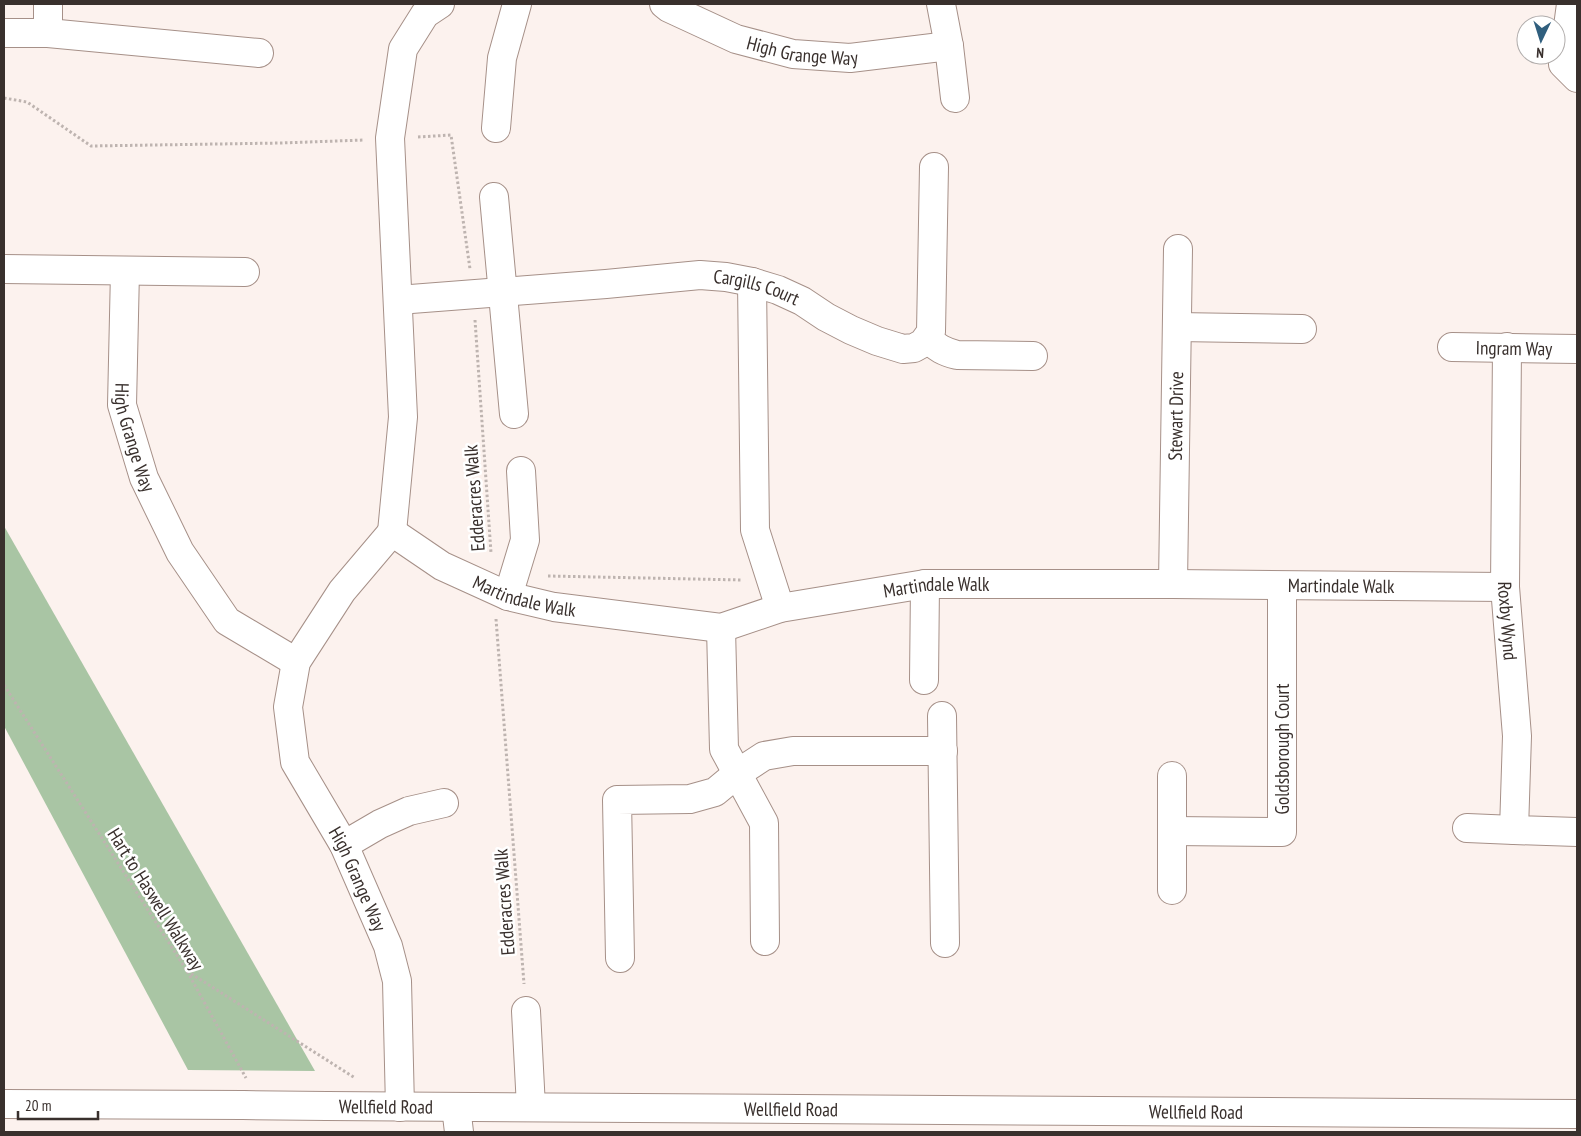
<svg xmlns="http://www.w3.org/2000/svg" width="1581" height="1136" font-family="'PT Sans Narrow',sans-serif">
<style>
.forest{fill:#a9c5a4}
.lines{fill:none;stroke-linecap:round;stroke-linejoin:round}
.minor-casing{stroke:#a69088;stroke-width:30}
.path{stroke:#beb4b0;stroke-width:3;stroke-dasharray:2.5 2.5;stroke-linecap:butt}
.minor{stroke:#fff;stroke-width:28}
.minor-bridge-casing{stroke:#a69088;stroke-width:30;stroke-linecap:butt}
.minor-bridge{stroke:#fff;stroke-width:28}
.labels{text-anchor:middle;stroke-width:5;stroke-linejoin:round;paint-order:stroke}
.street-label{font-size:19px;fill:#39302d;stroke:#fff}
</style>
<rect width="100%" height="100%" fill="#fcf2ee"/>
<!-- forest -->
<polygon class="forest" points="4,526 315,1071 188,1070 4,726"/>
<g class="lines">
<defs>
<g id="minor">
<polyline points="48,4 48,33"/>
<path id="s1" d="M664,4L669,8L736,39L793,54L850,58L949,46"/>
<polyline points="941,4 949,46 955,98"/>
<polyline points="1571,4 1563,64 1577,78"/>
<polyline points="4,33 48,33 259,53"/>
<polyline points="496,128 502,58 517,4"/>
<polyline points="494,197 514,414"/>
<polyline points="4,269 245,272"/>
<path id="s2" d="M125,271L122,405L144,478L180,552L227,621L296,662"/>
<polyline points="752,282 755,530 780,608"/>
<path id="s3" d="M398,300L606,284L700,275L726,277L752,282L778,290L802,301L826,317L851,330L877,341L903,349L914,348L923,343L931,332L934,167"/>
<polyline points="1177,327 1302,329"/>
<path d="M928,338C936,348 945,352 957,355L1033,356"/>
<path id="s4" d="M1452,347L1577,349"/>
<path id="s5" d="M1507,347L1505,587L1517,736L1514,830L1577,832"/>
<path id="s6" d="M392,532L442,566L508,596L554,607L721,628L780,608L925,584H1173L1505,587"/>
<path id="s7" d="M392,532L342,591L296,662L288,707L295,762L344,845L388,946L397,981L400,1107"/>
<polyline points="392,532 403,417 390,138 403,49 425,14 440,4"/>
<path id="s8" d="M1173,584L1178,249"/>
<polyline points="508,596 525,540 521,471"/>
<polyline points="721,628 724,749 764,823 765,941"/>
<polyline points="924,680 925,584"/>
<polyline points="942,716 945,943"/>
<polyline points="1467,828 1514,830"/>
<polyline points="1173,831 1282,832 1282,586"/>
<polyline points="344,845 380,824 409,811 444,803"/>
<polyline points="1172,890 1172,776"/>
<polyline points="620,958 617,800 690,799 715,792 738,773 764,756 793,751 943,751"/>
<polyline points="526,1011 531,1107"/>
<polyline points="4,1104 243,1105"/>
<path id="s9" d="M327,1106L1577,1114"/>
<polyline points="456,1107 459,1132"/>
</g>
</defs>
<!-- minor casing -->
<use href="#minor" class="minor-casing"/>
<!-- path -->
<g class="path">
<polyline points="4,98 27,102 91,146 281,143 364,140"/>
<polyline points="418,137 451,135 470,269"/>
<polyline points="475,320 491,553"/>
<polyline points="548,576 742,580"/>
<polyline points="496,619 524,984"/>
<polyline points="4,685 187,971 246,1078"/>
<polyline points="187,971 355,1078"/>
</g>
<!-- minor -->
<use href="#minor" class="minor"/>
<defs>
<polyline id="minor-bridge" points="243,1105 327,1106"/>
</defs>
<!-- minor-bridge casing -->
<use href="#minor-bridge" class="minor-bridge-casing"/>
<!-- minor-bridge -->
<use href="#minor-bridge" class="minor-bridge"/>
</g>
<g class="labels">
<!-- street labels -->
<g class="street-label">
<text dy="7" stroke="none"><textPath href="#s1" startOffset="148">High Grange Way</textPath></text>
<text dy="7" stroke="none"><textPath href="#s3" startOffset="361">Cargills Court</textPath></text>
<text dy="7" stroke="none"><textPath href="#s4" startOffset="62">Ingram Way</textPath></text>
<text dy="7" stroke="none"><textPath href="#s8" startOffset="168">Stewart Drive</textPath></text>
<text dy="7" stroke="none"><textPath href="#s2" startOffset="168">High Grange Way</textPath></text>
<text transform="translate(474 498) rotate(-94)" y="7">Edderacres Walk</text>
<text dy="7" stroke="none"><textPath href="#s6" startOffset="974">Martindale Walk</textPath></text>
<text dy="7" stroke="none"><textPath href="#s6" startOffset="569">Martindale Walk</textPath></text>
<text dy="7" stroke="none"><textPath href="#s6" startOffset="149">Martindale Walk</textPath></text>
<text dy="7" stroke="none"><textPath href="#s5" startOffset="274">Roxby Wynd</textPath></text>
<text transform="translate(1282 749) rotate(-90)" y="7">Goldsborough Court</text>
<text dy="7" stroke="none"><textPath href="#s7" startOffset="396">High Grange Way</textPath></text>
<text transform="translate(156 899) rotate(58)" y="7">Hart to Haswell Walkway</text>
<text transform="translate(504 902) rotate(-94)" y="7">Edderacres Walk</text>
<text dy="7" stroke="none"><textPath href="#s9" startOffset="59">Wellfield Road</textPath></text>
<text dy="7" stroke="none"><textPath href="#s9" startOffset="464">Wellfield Road</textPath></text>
<text dy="7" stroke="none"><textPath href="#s9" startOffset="869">Wellfield Road</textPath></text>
</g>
</g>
<!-- border -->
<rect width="1581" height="1136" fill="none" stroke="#39302d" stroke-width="10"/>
<!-- north arrow -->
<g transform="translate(1541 40) rotate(184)"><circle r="24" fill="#ffffff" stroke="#b0acab"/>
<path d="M0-4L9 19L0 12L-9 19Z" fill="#305f7e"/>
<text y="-8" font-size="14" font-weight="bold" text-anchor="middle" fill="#39302d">N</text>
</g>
<!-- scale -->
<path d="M18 1111v8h80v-8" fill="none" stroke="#39302d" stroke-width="2.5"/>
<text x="25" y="1111" font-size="15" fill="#39302d" stroke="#ffffff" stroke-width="4" paint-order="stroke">20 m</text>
</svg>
